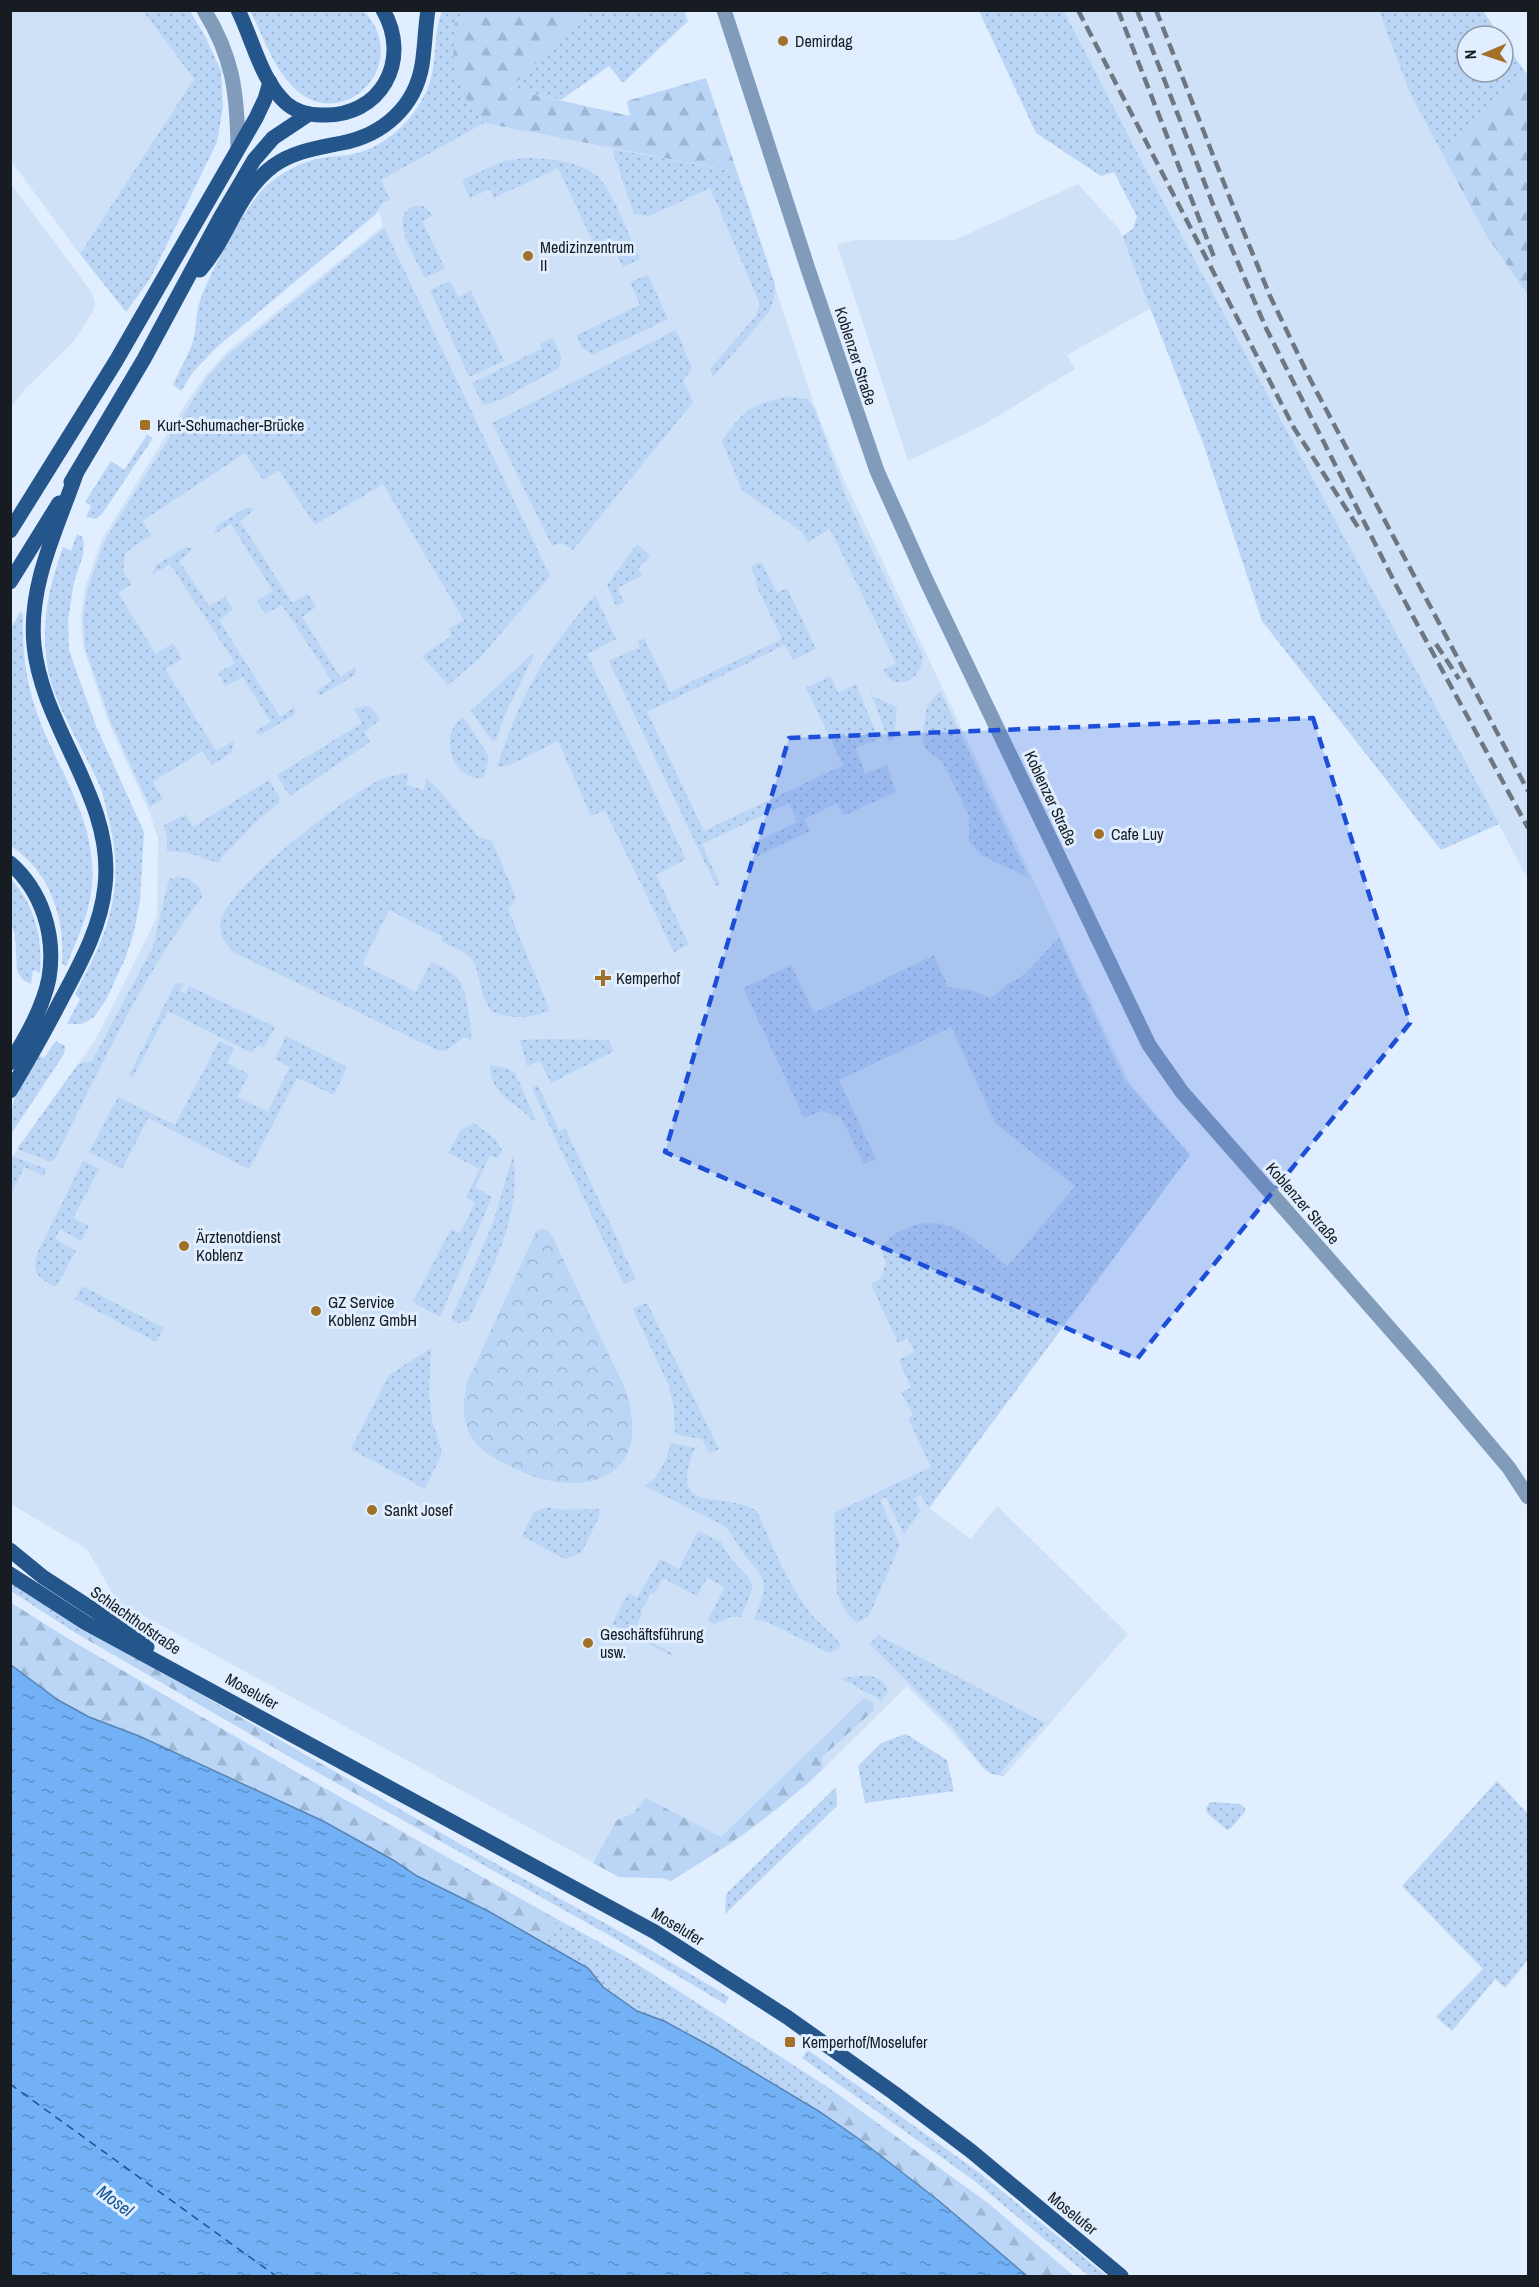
<svg xmlns="http://www.w3.org/2000/svg" width="1539" height="2287" font-family="'Archivo Narrow',sans-serif">
<style>
.built{fill:#cee1f7}
.grass{fill:url(#grass-dots)}
.forest{fill:url(#forest-firs)}
.park{fill:url(#park-crowns)}
.water{fill:url(#water-ripples);stroke:#5784b6;stroke-width:1.5}
.lines{fill:none;stroke-linecap:round;stroke-linejoin:round}
.ferry{stroke:#175594;stroke-width:1.5;stroke-dasharray:8 6;stroke-linecap:butt}
.minor{stroke:#819bba;stroke-width:15}
.major{stroke:#25568b;stroke-width:15}
.rail{stroke:#6e7781;stroke-width:4.5;stroke-dasharray:12 6;stroke-linecap:butt}
.marked{fill:#1d4ed8;fill-opacity:0.2;stroke:#1d4ed8;stroke-width:4.5;stroke-dasharray:12 8;stroke-linejoin:round}
.poi-dot{fill:#a27026;stroke:#e0eeff;stroke-width:2}
.labels{text-anchor:middle;stroke-width:6;stroke-linejoin:round;paint-order:stroke}
.poi-label{font-size:16px;fill:#171c22;stroke:#e0eeff;text-anchor:start}
.street-label{font-size:16px;fill:#171c22;stroke:#e0eeff}
.water-label{font-size:18px;font-style:italic;fill:#175594;stroke:#e0eeff}
</style>
<defs>
<pattern id="grass-dots" width="8" height="8" patternUnits="userSpaceOnUse" patternTransform="scale(1.5)"><rect width="8" height="8" fill="#bad5f5"/><path d="M2 2h.1M6 6h.1" fill="none" stroke="#9fb6d2" stroke-width="1.8" stroke-linecap="round"/></pattern>
<pattern id="forest-firs" width="22" height="20" patternUnits="userSpaceOnUse" patternTransform="scale(1.5)"><rect width="22" height="20" fill="#bad5f5"/><path d="M5 1l3.5 6h-7zM16 11l3.5 6h-7z" fill="#9fb6d2"/></pattern>
<pattern id="park-crowns" width="20" height="18" patternUnits="userSpaceOnUse" patternTransform="scale(1.5)"><rect width="20" height="18" fill="#bad5f5"/><path d="M2 6a3 3 0 1 1 6 0M12 15a3 3 0 1 1 6 0" fill="none" stroke="#9fb6d2"/></pattern>
<pattern id="water-ripples" width="26" height="14" patternUnits="userSpaceOnUse" patternTransform="scale(1.5)"><rect width="26" height="14" fill="#73b1f6"/><path d="M2 4q2-2 4 0t4 0M15 11q2-2 4 0t4 0" fill="none" stroke="#5d8fc7"/></pattern>
</defs>
<rect width="100%" height="100%" fill="#e0eeff"/>
<!-- built -->
<g class="built">
<polygon points="13,10 143,11 194,79 80,254 11,161 10,12"/>
<polygon points="1064,11 1379,11 1410,93 1486,235 1528,295 1528,879 1143,164"/>
<polygon points="484,123 737,172 814,405 844,480 1129,1082 1190,1155 929,1508 971,1539 997,1506 1128,1634 1004,1776 991,1774 983,1768 949,1729 907,1686 810,1782 740,1838 671,1881 662,1878 619,1877 117,1601 87,1549 11,1504 11,1159 96,1039 157,917 158,838 149,811 108,721 83,647 81,617 85,588 102,539 188,400 206,375 227,352 383,226 370,180"/>
<polygon points="11,184 92,293 95,303 93,311 74,341 24,390 11,407"/>
<polygon points="1078,184 1119,229 1151,308 1067,355 1075,369 983,425 908,461 837,244 857,240 955,240"/>
</g>
<!-- grass -->
<g class="grass">
<polygon points="143,11 190,11 205,36 221,71 223,107 217,142 150,279 126,312 80,254 194,79"/>
<path d="M250,11H364C414,65 341,137 292,86C272,66 263,35 250,11Z"/>
<path d="M442,11H464L455,23L468,103L484,123L381,180L390,200L383,202L376,214L217,347L193,372L181,391L173,385C179,371 187,358 192,344C197,331 195,317 199,304C208,275 245,206 266,186C281,173 302,161 322,158C331,156 341,156 349,155C384,149 413,121 427,90C438,65 432,36 442,11Z"/>
<polygon points="589,11 684,11 688,21 623,83 609,66 561,100 508,89"/>
<polygon points="979,11 1064,11 1143,164 1499,824 1441,850 1262,621 1203,443 1122,236 1133,229 1137,217 1114,172 1101,176 1036,133"/>
<polygon points="1379,11 1483,11 1500,36 1467,36 1467,72 1503,72 1503,41 1527,74 1444,157 1410,93"/>
<polygon points="612,149 737,172 775,284 775,294 769,312 713,377 710,369 756,316 760,304 710,188 649,216 634,214"/>
<path d="M525,158C547,158 579,161 597,176C613,191 630,238 640,259L623,267L609,238L594,244L558,168L494,198L490,189L470,198L462,180L504,161Z"/>
<path d="M416,206H423L433,215L422,221L445,269L425,278C417,261 385,213 416,206Z"/>
<polygon points="384,228 550,576 478,660 448,685 422,656 452,636 449,629 464,620 383,484 315,525 279,470 263,480 245,453 142,521 151,535 125,553 123,572 132,584 118,593 156,654 173,643 182,659 165,669 216,751 234,741 231,753 212,765 202,751 153,782 163,799 150,807 110,720 85,647 83,617 88,588 105,540 208,376 228,355"/>
<polygon points="648,275 668,319 592,355 581,346 577,335 640,305 630,282"/>
<polygon points="450,281 458,297 471,291 504,361 469,377 430,290"/>
<polygon points="676,330 692,368 683,381 693,402 573,550 562,543 552,546 492,423"/>
<path d="M552,338C559,349 564,357 558,369L500,400L483,405L472,383L541,349L540,344Z"/>
<path d="M789,397L807,399L815,410L846,497L922,654C925,676 898,696 883,670L896,663L830,529L808,542L802,532L742,490L722,441C743,411 751,403 789,397Z"/>
<polygon points="147,435 153,438 102,514 96,519 86,517 91,506 85,502 111,461 124,470"/>
<polygon points="247,507 255,509 240,521 292,603 308,594 316,607 302,617 340,677 356,667 355,675 321,695 315,692 332,681 282,605 265,614 257,601 273,591 231,524 214,534 216,526"/>
<path d="M77,534L82,537L84,543L83,555L74,582L68,620L69,650L96,726L144,832L140,900L134,932L125,959L106,1000L94,1017L82,1024H67L80,999L75,994C108,934 126,889 109,820C106,810 105,799 101,789C96,776 89,764 83,752C70,726 50,692 47,663C41,620 49,587 63,547L71,551Z"/>
<polygon points="637,544 650,555 638,569 642,576 617,588 624,602 616,606 607,585"/>
<polygon points="186,547 194,549 179,561 209,606 225,597 233,609 219,620 280,717 295,707 294,715 260,735 254,732 271,722 243,677 226,686 218,673 235,663 170,564 153,574 155,566"/>
<polygon points="761,562 777,593 787,588 816,649 793,660 785,645 647,712 704,831 843,765 806,688 830,676 838,693 856,684 878,739 856,748 865,774 887,765 896,792 843,816 837,803 805,819 810,831 756,857 750,845 797,822 789,803 702,844 720,884 716,886 609,661 640,647 638,641 644,638 670,692 782,639 755,583 757,581 751,567"/>
<path d="M595,595L616,639L587,654L686,859L656,875L689,945L674,952L605,810L591,816L558,741L510,765L497,767C508,733 523,696 542,665C557,640 576,617 595,595Z"/>
<path d="M20,612L23,614C22,648 25,680 37,713C58,773 101,824 91,894C87,919 75,944 66,967L62,963C65,917 50,872 11,846L10,630Z"/>
<polygon points="532,654 534,655 506,712 496,740 492,741 471,711"/>
<polygon points="869,688 874,697 897,707 894,740 889,741"/>
<polygon points="940,691 1029,878 981,855 969,842 969,816 942,761 926,750 922,739 927,706"/>
<polygon points="365,706 371,707 380,720 364,732 370,742 292,795 287,793 277,775 362,723 354,709"/>
<path d="M463,717L489,757L483,778C452,780 437,735 463,717Z"/>
<path d="M409,773L406,785L424,790L426,778L437,788L478,837L492,841L516,898L508,909L550,1011C528,1018 513,1020 491,1011L483,996L476,967L471,958L462,951L441,941L443,937L389,910L362,964L416,992L431,962C440,966 453,972 459,980C466,990 472,1027 471,1040L464,1037L446,1051L435,1049L233,952C225,943 218,933 221,920C230,886 348,794 382,779C390,776 400,774 409,773Z"/>
<polygon points="269,780 279,797 279,803 260,818 222,857 219,863 185,852 167,851 167,836 163,826 185,814 193,827"/>
<path d="M178,877L189,879L200,888L202,897C141,977 99,1070 54,1160L51,1162L17,1149L78,1064L92,1061L153,947L168,883L170,879Z"/>
<path d="M11,879C35,905 43,939 40,973L33,970L31,984L23,980L17,971L15,935L11,923Z"/>
<path d="M1059,938L1124,1079L1190,1155L929,1508L921,1495L914,1498L920,1511L904,1535L886,1497L880,1500L900,1545L869,1616L857,1623L846,1612L837,1594L834,1513L931,1467L908,1418L913,1415L901,1392L911,1388L899,1360L914,1352L908,1338L898,1343L871,1284L880,1279L886,1264L882,1252C886,1239 894,1233 907,1228C950,1210 976,1243 1008,1266L1075,1186L996,1124L951,1027L839,1080L876,1159L864,1164L841,1117L822,1111L804,1118L743,988L791,965L814,1013L934,955L948,987L971,990L991,998L1006,985L1024,975Z"/>
<polygon points="184,983 180,991 186,993 189,986 275,1027 264,1047 257,1045 252,1053 168,1011 133,1077 129,1075 175,984"/>
<polygon points="286,1036 347,1067 334,1095 297,1078 249,1169 148,1118 122,1169 89,1152 118,1097 175,1125 219,1041 234,1049 227,1063 249,1074 237,1097 268,1112 290,1067 275,1059"/>
<polygon points="544,1039 608,1040 614,1051 551,1083 540,1061 527,1066 520,1040"/>
<path d="M56,1041L65,1046L64,1054L11,1134C10,1096 18,1087 36,1054L44,1058Z"/>
<path d="M490,1065L508,1069L515,1073L536,1120L533,1121C515,1100 490,1096 490,1065Z"/>
<polygon points="538,1085 559,1131 565,1128 636,1279 624,1284 532,1088"/>
<polygon points="474,1123 496,1140 502,1150 498,1159 490,1155 475,1187 492,1197 440,1317 413,1302 451,1229 460,1233 475,1203 466,1197 480,1169 448,1153 461,1130"/>
<polygon points="12,1156 46,1169 44,1176 24,1167 11,1194"/>
<path d="M513,1156C522,1212 494,1265 471,1315L468,1321L458,1323L451,1319L493,1223Z"/>
<path d="M83,1161L99,1169L73,1218L89,1226L81,1241L60,1229L55,1239L76,1251L56,1287C39,1278 31,1274 37,1254Z"/>
<polygon points="82,1286 164,1328 156,1342 75,1299"/>
<polygon points="647,1303 719,1449 709,1453 702,1439 675,1434 674,1408 669,1386 633,1309"/>
<polygon points="431,1348 429,1394 432,1420 442,1453 425,1489 351,1449 389,1375"/>
<path d="M671,1443L695,1448C666,1518 722,1489 757,1511C772,1545 786,1581 808,1610C817,1623 831,1631 840,1644L839,1649L829,1653L770,1623L754,1619C768,1585 769,1583 745,1555C737,1546 734,1536 726,1527L645,1486C661,1475 666,1461 671,1443Z"/>
<polygon points="548,1507 562,1510 600,1509 599,1517 581,1553 565,1559 522,1536 534,1512"/>
<polygon points="698,1531 721,1542 731,1559 749,1578 753,1587 741,1617 730,1617 714,1624 708,1620 725,1587 707,1578 697,1596 663,1578 654,1594 651,1593 640,1613 642,1614 633,1632 673,1654 672,1656 612,1624 628,1593 637,1598 660,1559 679,1569"/>
<polygon points="10,1580 79,1624 74,1632 11,1591"/>
<polygon points="878,1635 1045,1723 1001,1772 1004,1776 992,1774 983,1767 953,1728 870,1644"/>
<path d="M859,1676C874,1675 883,1677 888,1692L881,1700L840,1678Z"/>
<polygon points="906,1734 947,1760 954,1791 865,1803 858,1766 881,1743"/>
<polygon points="1497,1781 1528,1814 1528,1960 1505,1988 1495,1979 1452,2031 1436,2017 1483,1969 1402,1886"/>
<polygon points="836,1787 837,1806 725,1914 726,1894"/>
<polygon points="1210,1802 1240,1804 1245,1808 1245,1812 1230,1829 1227,1830 1207,1813 1206,1808"/>
<polygon points="462,1845 612,1927 729,1997 725,2004 609,1935 458,1851"/>
<polygon points="557,1919 626,1957 832,2090 820,2112 712,2047 664,2021 637,2011 603,1987 588,1968 544,1943"/>
<polygon points="808,2050 977,2171 1107,2276 1089,2276 972,2179 802,2058"/>
</g>
<!-- forest -->
<g class="forest">
<polygon points="464,11 589,11 509,89 630,116 627,101 706,78 737,172 484,123 468,103 453,63 455,23"/>
<polygon points="1527,74 1528,75 1528,295 1486,235 1444,157"/>
<polygon points="10,1602 67,1638 305,1777 557,1919 544,1943 488,1911 417,1876 393,1860 323,1821 139,1736 89,1717 58,1700 11,1665"/>
<polygon points="79,1624 462,1845 458,1851 281,1752 74,1632"/>
<path d="M864,1698L874,1703V1710L822,1757L823,1768C778,1813 725,1847 671,1881L662,1878L619,1877L593,1863L617,1820L633,1814L646,1798L721,1837Z"/>
<path d="M832,2090L988,2203L1074,2276H1027C959,2219 893,2162 820,2112Z"/>
</g>
<!-- park -->
<path class="park" d="M540,1229H545L551,1234L622,1382C661,1477 583,1506 508,1465C496,1459 482,1452 474,1441C462,1424 462,1403 467,1383L536,1232Z"/>
<!-- water -->
<polygon class="water" points="11,1665 58,1700 89,1717 139,1736 323,1821 393,1860 417,1876 488,1911 577,1962 588,1968 603,1987 637,2011 664,2021 712,2047 820,2112 859,2139 939,2201 1027,2276 11,2276"/>
<g class="lines">
<!-- ferry -->
<polyline class="ferry" points="10,2084 276,2276"/>
<!-- minor -->
<g class="minor">
<path d="M204,10C233,57 237,92 238,146"/>
<polyline points="724,10 809,272 877,471 927,582 1149,1045 1182,1092 1427,1371 1509,1468 1528,1497"/>
</g>
<!-- major -->
<g class="major">
<path d="M238,10C253,40 261,81 287,104C297,112 309,115 321,115C381,118 412,60 383,10"/>
<path d="M200,270C229,237 237,193 273,166C294,151 318,148 342,143C383,135 415,107 422,65C425,47 425,29 428,10"/>
<polyline points="71,482 144,359 220,218 254,160 273,138 309,114"/>
<polyline points="10,531 116,361 256,118 265,99 270,82"/>
<polyline points="10,582 59,503"/>
<path d="M10,863C42,891 56,935 49,978C43,1008 26,1037 10,1063"/>
<path d="M10,1091C28,1061 45,1031 61,1000C80,964 101,927 105,886C115,799 42,729 34,645C28,585 57,529 76,474"/>
<polyline points="10,1550 43,1577 123,1629 147,1647"/>
<polyline points="10,1574 86,1623 655,1932 787,2017 894,2093 971,2151 1121,2276"/>
</g>
<!-- rail -->
<g class="rail">
<polyline points="1078,10 1294,428 1358,527"/>
<polyline points="1118,10 1214,257"/>
<polyline points="1137,10 1214,207 1266,328 1397,587 1528,828"/>
<polyline points="1156,10 1231,201 1270,296 1311,381 1528,791"/>
<polyline points="1436,644 1459,679"/>
</g>
</g>
<!-- marked area -->
<path class="marked" d="M1313,718L1410,1023L1137,1359L665,1152L789,738Z"/>
<!-- markers -->
<g class="poi-dot">
<circle cx="783" cy="41" r="6"/>
<circle cx="528" cy="256" r="6"/>
<rect x="139" y="419" width="12" height="12" rx="3"/>
<circle cx="1099" cy="834" r="6"/>
<path d="M600 969h6v6h6v6h-6v6h-6v-6h-6v-6h6z"/>
<circle cx="184" cy="1246" r="6"/>
<circle cx="316" cy="1311" r="6"/>
<circle cx="372" cy="1510" r="6"/>
<circle cx="588" cy="1643" r="6"/>
<rect x="784" y="2036" width="12" height="12" rx="3"/>
</g>
<g class="labels">
<!-- poi labels -->
<g class="poi-label">
<text x="795" y="47">Demirdag</text>
<text x="540" y="253">Medizinzentrum<tspan x="540" dy="18">II</tspan></text>
<text x="157" y="431">Kurt-Schumacher-Brücke</text>
<text x="1111" y="840">Cafe Luy</text>
<text x="616" y="984">Kemperhof</text>
<text x="196" y="1243">Ärztenotdienst<tspan x="196" dy="18">Koblenz</tspan></text>
<text x="328" y="1308">GZ Service<tspan x="328" dy="18">Koblenz GmbH</tspan></text>
<text x="384" y="1516">Sankt Josef</text>
<text x="600" y="1640">Geschäftsführung<tspan x="600" dy="18">usw.</tspan></text>
<text x="802" y="2048">Kemperhof/Moselufer</text>
</g>
<!-- street labels -->
<g class="street-label">
<text transform="translate(856 356) rotate(72)" y="6">Koblenzer Straße</text>
<text transform="translate(1051 798) rotate(65)" y="6">Koblenzer Straße</text>
<text transform="translate(1303 1203) rotate(49)" y="6">Koblenzer Straße</text>
<text transform="translate(136 1620) rotate(35)" y="6">Schlachthofstraße</text>
<text transform="translate(252 1691) rotate(29)" y="6">Moselufer</text>
<text transform="translate(678 1926) rotate(31)" y="6">Moselufer</text>
<text transform="translate(1073 2213) rotate(39)" y="6">Moselufer</text>
</g>
<!-- water labels -->
<g class="water-label">
<text transform="translate(115 2201) rotate(36)" y="6">Mosel</text>
</g>
</g>
<!-- border -->
<rect width="1539" height="2287" fill="none" stroke="#171c22" stroke-width="24"/>
<!-- north arrow -->
<g transform="translate(1485 54) rotate(268)"><circle r="28" fill="#e0eeff" stroke="#909aa7" stroke-width="1.5"/>
<path d="M0-4.5L10 22L0 15L-10 22Z" fill="#a27026"/>
<text y="-9" font-size="16" font-weight="bold" text-anchor="middle" fill="#171c22">N</text>
</g>
</svg>
